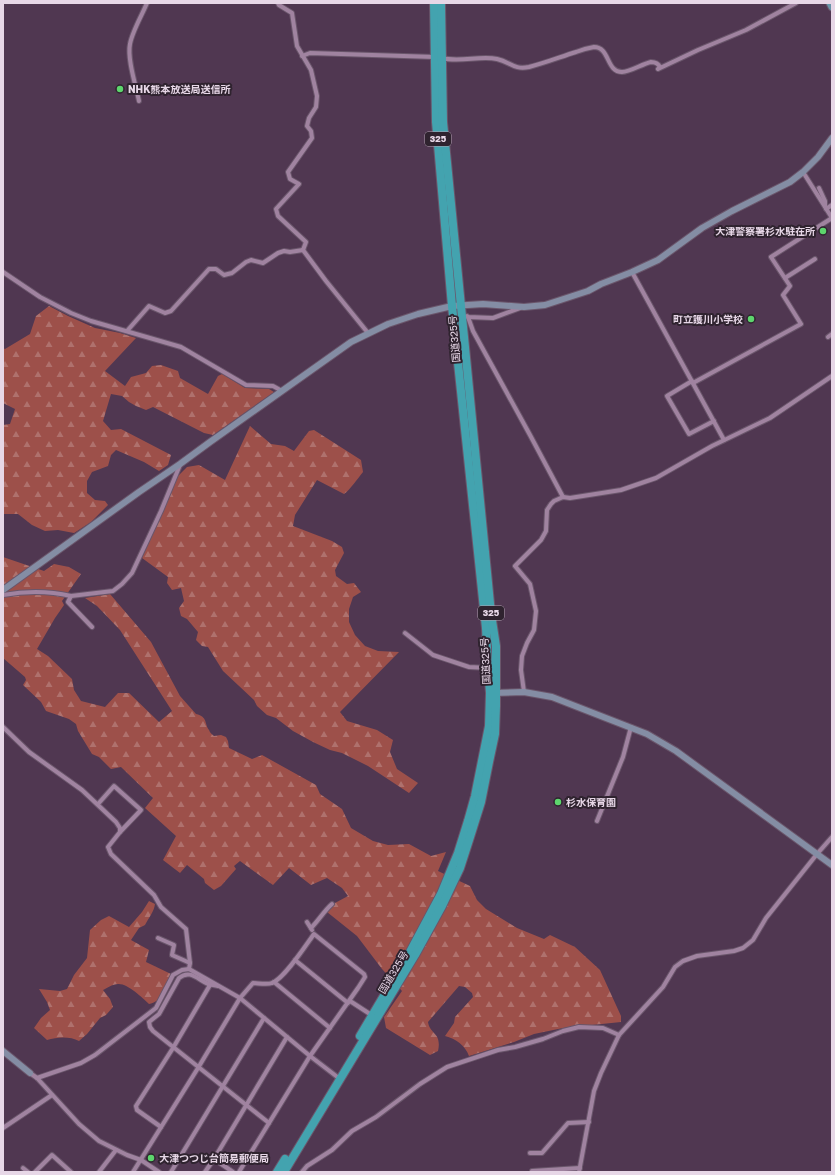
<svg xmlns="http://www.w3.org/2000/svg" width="835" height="1175" font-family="'Golos Text','Noto Sans JP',sans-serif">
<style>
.forest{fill:url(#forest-firs)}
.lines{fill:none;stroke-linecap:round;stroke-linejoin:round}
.street-casing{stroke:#6a566b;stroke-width:6}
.secondary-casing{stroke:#6a566b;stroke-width:8}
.primary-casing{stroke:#6a566b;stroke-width:9}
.highway-casing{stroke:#6a566b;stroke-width:10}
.street{stroke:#a083a0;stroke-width:4}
.secondary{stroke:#848da4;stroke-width:6}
.primary{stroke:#6896a9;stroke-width:7}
.highway{stroke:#43a3af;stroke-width:8}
.poi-dot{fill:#5dd56d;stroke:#2f232f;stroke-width:1.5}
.labels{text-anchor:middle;stroke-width:4;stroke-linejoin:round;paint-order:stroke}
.shield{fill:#2f232f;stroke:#b0a1b0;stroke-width:1}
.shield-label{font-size:9px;font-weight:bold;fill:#e7d7e7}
.poi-label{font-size:10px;font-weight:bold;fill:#e7d7e7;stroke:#2f232f;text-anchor:start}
.street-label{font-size:10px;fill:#e7d7e7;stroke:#2f232f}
</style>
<defs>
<pattern id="forest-firs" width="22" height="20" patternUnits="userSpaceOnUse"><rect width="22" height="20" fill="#9d504a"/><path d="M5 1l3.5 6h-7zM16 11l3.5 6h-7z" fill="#af716d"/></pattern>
</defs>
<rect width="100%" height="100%" fill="#503751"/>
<!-- forest -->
<g class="forest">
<polygon points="49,306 68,316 95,328 120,333 136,338 105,371 125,386 131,377 146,373 152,366 161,365 178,371 180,378 208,394 218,376 222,374 245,388 269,389 274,392 213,435 204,433 153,407 146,410 136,406 129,402 122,396 111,394 103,421 111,430 121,429 171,455 168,465 159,471 144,462 116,450 111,455 108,466 92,472 87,481 87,493 95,500 105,501 108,505 91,522 74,533 58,530 45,531 32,525 18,514 3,514 3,425 10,424 15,409 3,403 3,348 5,349 30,334 36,316"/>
<path d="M250,426L271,444L285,446L294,451L309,431L314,430L361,460L363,472C358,478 350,490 344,494L317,480L295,515L293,526L332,541L342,547L344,553L335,570L336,576L347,584L354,583L361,592L353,597L349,609V622L355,635L365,646L378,651L399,652L340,712L347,721L377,730L393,740L390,752L397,769L418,783L409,793L368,766L342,753L330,750L313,742L293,731L276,718L267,715L257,706L254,700L223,671L208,647L202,646L196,640L198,632L187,619L181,616L179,608L184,601L181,588L172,590L167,583L168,577L142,558L178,476L187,467L199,465L225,480Z"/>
<path d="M3,557L44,571L54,564L69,567L81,574L62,601L64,605L55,618L37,649L48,656L72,679L74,690L81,701L105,707L118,693H129L159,722L172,711L120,630L97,606L85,598L110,594L151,642L180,696L196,714C208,717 204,723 209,730C210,733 212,734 214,736L221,735L226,737L228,741L229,748L252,759L262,755L316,785L320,794L342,809L351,828L373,841L388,845L409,844L431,856L446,852L438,871L470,886L477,900L486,909L517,928L544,939L550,935L575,947L600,970L621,1016V1022L563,1028L534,1034L514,1042L469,1056C465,1045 456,1039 445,1036L454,1023L455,1017L473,997L472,993L465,987L459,986L428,1022C430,1035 442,1032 438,1051L430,1055L386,1028L384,1017L402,991L382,969L357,936L327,912L335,903L348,896L342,888L327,878L311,885L289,868L273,885L240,861L234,866L236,869L221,886L214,890L205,883L204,879L187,865L180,873L163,860L176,836L145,808L153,798L121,767L111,769L99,757L92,754L78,731L76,724L69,719L46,711L41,702L23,685L26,680L25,677L3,658V599L4,598L3,596Z"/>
<path d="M149,901L155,904C154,912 149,917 145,925L139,928L131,940L149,950L146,962L171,974L172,979C166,989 161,1002 149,1004C143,998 127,983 118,984C113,984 107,988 103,990L110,999L113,1007L106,1015L100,1018L87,1034L79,1041C70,1036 57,1037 47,1040L34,1028L41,1018L50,1010L47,1002L39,989L60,991L67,989L74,975L87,958L90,930L101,920L109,916L129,927L142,912Z"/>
</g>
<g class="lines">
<defs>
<g id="street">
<polyline points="278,3 279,5 292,13 297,46 311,70 317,96 316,107 309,118 307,126 311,131 312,138 288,172 290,179 299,184 276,209 278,216 306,242 303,250"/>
<polyline points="302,56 310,53 435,57"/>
<path d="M442,58C460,63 480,55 497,59C511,62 513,70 529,67C545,63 560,57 576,52C581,50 588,48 594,47C610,47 606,72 622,72C630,72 642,64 651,62C655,62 658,63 660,67L658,69L698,50L746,30L796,3"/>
<path d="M139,101C136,86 127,59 130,44C132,32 142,15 147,3"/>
<polyline points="803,172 832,218"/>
<polyline points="819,188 825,201 825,206"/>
<polyline points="826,209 832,205"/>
<polyline points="303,250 326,281 368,333"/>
<polyline points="3,272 40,297 71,313 91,321 181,347 246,385 273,386 282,391"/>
<polyline points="632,272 724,440"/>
<polyline points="785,278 815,259"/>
<polyline points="467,316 468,317 493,318 520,308"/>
<polyline points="468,317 473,331 530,435 563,497"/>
<polyline points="127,331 149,306 165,313 171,311 209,269 216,269 224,275 232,273 246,262 251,260 263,263 278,253 284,251 290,252 303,250"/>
<polyline points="828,337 832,334"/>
<polyline points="692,381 667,396 689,434 714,421"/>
<polyline points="693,383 801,324 783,295 790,286 771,257 832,218"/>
<path d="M3,595C26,591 49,591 71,596"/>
<polyline points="92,627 68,602 71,596 113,591 122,584 132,573 161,511 180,465"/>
<polyline points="405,633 433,655 469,667 488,668"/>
<polyline points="524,692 521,670 522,656 527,643 534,630 536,611 530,584 515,566 541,540 546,531 547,510 551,504 554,501 563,497 570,498 621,490 656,478 712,446 770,418 832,376"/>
<polyline points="3,727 29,752 82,790 116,822 120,828 120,832 108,847 111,854 154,895 161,907 186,929 190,963 189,969"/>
<polyline points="98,804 114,786 141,810 120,832"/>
<polyline points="597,821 623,757 631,727"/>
<polyline points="307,922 312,930"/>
<path d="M311,928C319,920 324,911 332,904"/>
<polyline points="158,938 174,945 172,955 190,963"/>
<polyline points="295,960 348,1003"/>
<polyline points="274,982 330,1028"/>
<path d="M218,986C214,985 211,985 208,984C197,979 190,969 179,978L159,1014L149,1022L150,1027L153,1031L269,1123"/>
<polyline points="350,1001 373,1016"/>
<polyline points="30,1073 37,1078 79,1124 99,1141 127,1155 141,1160 159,1172"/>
<polyline points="37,1078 81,1063 95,1055 156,1008 173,975 182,970 189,969 240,998 310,1056 340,1079"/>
<polyline points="161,1127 137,1110 136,1106 173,1048 210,985"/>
<polyline points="3,1128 52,1095"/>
<polyline points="530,1153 542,1153 568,1123 589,1122"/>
<polyline points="214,1159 287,1037"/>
<polyline points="23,1168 28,1172"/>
<polyline points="532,1171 580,1168"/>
<polyline points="35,1172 52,1155 71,1172"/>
<polyline points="99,1172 116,1150"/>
<path d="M133,1172L198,1068L240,998L253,983C258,983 267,985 272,983C284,979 306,945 314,934L364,974L365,977L358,988L310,1056L239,1172"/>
<polyline points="171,1172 264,1018"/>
<polyline points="205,1172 214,1159 233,1172"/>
<polyline points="302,1172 307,1166 332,1150 352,1131 376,1117 420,1084 447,1067 498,1050 515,1047 543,1039 563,1031 579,1027 603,1028 619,1035"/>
<polyline points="579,1172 594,1091 601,1073 619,1035 663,987 675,967 683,961 697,956 734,951 743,948 753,940 766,918 817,854 832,837"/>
</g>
<g id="secondary">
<polyline points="3,590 139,492 180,464 210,442 351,342 388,324 418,314 452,306 483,304 524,307 545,305 588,291 601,284 632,272 658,260 702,228 732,211 790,182 803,172 818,157 832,138"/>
<polyline points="492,693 524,692 552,697 647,734 676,751 832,865"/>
<polyline points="3,1051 30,1073"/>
</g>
<polyline id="primary" points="830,3 832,7"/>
<g id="highway">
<polyline points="360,1036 410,952 441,894 458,853 468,821 475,796 489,726 490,693 488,668 486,628 452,306 436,122 434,3"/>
<polyline points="277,1172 285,1159"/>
<polyline points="284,1172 415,955 442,906 460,868 470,837 481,802 489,762 495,734 496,706 496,646 491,614 485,552 443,122 441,3"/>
</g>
</defs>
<!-- street casing -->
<use href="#street" class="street-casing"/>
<!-- secondary casing -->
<use href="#secondary" class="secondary-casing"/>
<!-- primary casing -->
<use href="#primary" class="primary-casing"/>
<!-- highway casing -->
<use href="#highway" class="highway-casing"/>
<!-- street -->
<use href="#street" class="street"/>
<!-- secondary -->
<use href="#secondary" class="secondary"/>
<!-- primary -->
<use href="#primary" class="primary"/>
<!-- highway -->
<use href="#highway" class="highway"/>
</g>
<!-- markers -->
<g class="poi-dot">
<circle cx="120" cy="89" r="4"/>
<circle cx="823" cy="231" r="4"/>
<circle cx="751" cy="319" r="4"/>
<circle cx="558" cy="802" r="4"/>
<circle cx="151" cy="1158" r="4"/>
</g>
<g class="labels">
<!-- shield labels -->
<g class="shield">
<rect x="425" y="132" width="26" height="14" rx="3"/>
<rect x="478" y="606" width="26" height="14" rx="3"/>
</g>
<g class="shield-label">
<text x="438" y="142">325</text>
<text x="491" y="616">325</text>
</g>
<!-- poi labels -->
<g class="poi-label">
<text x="128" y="93">NHK熊本放送局送信所</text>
<text x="815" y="235" text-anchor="end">大津警察署杉水駐在所</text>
<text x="743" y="323" text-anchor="end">町立護川小学校</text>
<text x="566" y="806">杉水保育園</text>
<text x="159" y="1162">大津つつじ台簡易郵便局</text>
</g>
<!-- street labels -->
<g class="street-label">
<text transform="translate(454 339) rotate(-95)" y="4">国道325号</text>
<text transform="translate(485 661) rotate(-93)" y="4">国道325号</text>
<text transform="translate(393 972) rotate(-59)" y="4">国道325号</text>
</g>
</g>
<!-- border -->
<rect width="835" height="1175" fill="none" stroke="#e7d7e7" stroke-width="8"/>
</svg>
